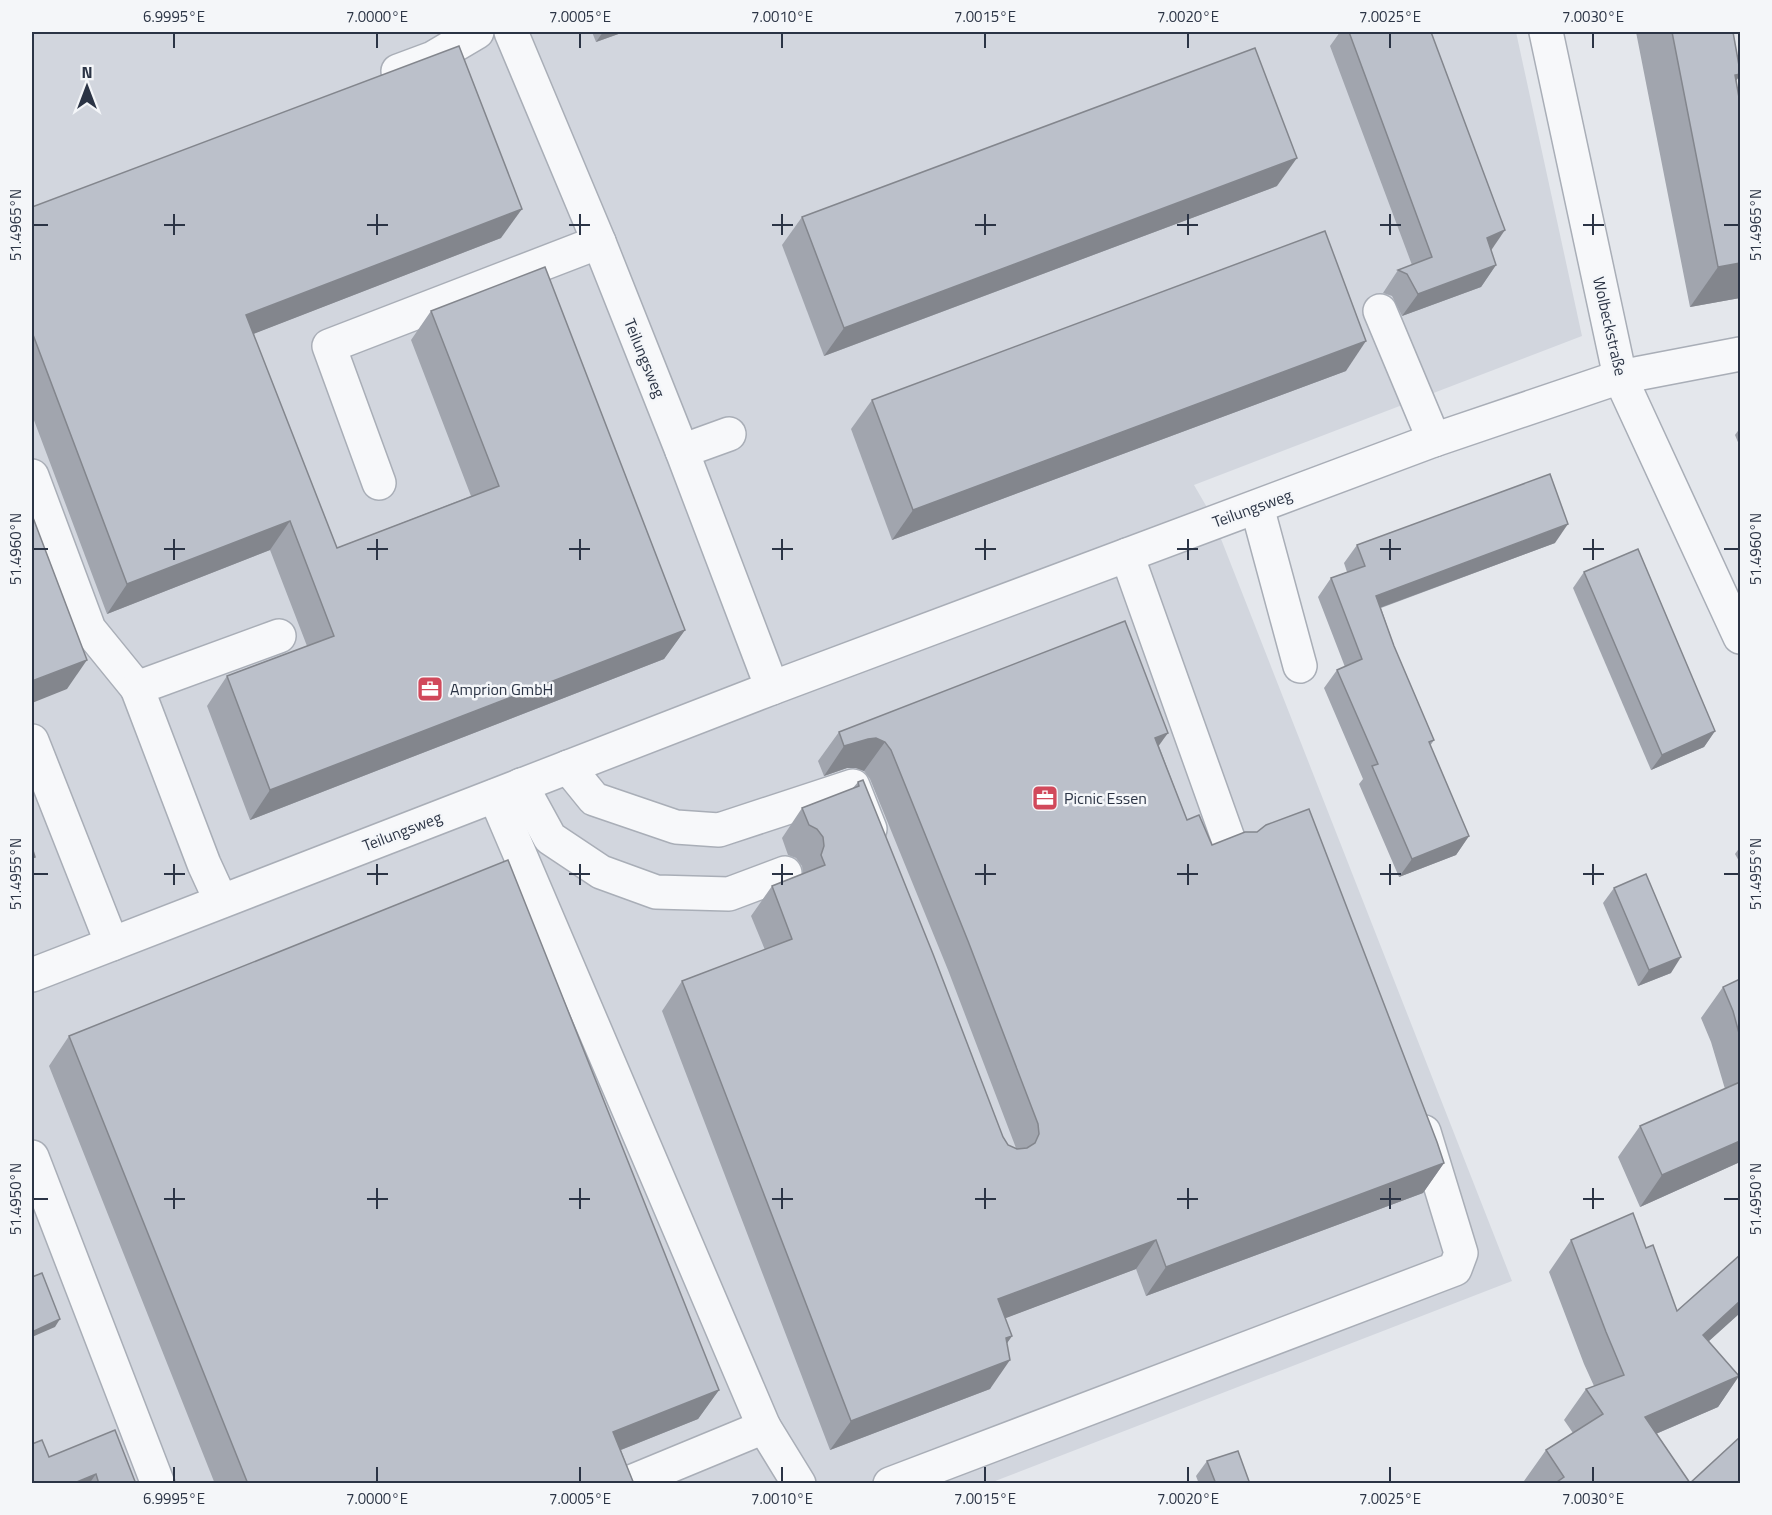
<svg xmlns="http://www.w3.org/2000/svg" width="1772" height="1515" font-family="'Titillium Web',sans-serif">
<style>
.built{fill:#d2d6de}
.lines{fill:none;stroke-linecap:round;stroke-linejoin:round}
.minor-casing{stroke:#a9aeb7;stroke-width:36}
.minor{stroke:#f7f8fa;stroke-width:33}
.wall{fill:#a1a5ae}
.shaded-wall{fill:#83868d}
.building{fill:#bbc0ca;stroke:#83868d;stroke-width:1.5}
.ticks{fill:none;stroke:#2b3445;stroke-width:2}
.labels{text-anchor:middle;stroke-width:5;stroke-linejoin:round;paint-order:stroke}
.street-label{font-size:16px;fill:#2b3445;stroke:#f4f6f9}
.poi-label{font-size:16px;fill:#2b3445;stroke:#f4f6f9;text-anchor:start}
.neatline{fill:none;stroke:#2b3445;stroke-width:2}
.ticks-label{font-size:15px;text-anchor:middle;fill:#2b3445}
</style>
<rect width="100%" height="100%" fill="#e4e7ec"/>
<!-- built -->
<polygon class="built" points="32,32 1516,32 1582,336 1194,485 1212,516 1512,1281 990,1483 32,1483"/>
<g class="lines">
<defs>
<g id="minor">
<polyline points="511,32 599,242 682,451 772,688"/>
<polyline points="1546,32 1620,377 1740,637"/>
<polyline points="398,71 433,58 477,32"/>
<polyline points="1380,311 1434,440"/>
<polyline points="682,451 729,434"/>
<polyline points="32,476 89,629 137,688"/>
<polyline points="379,483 329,346 599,242"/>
<polyline points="1257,507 1300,666"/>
<polyline points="1127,555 1230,844"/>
<polyline points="32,741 112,944"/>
<polyline points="568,767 594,799 676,827 719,830 853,786 870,829"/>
<polyline points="521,785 550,838 601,872 656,892 729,894 785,873"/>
<polyline points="495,796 764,1427 626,1484"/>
<polyline points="221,901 204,864 137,688 279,636"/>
<polyline points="32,975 772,688 1434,440 1620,377 1740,354"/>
<polyline points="32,1157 158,1484"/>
<polyline points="764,1427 799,1484"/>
<polyline points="890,1484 1455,1269 1461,1253 1424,1132"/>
</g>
</defs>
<!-- minor casing -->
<use href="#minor" class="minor-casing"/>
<!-- minor -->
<use href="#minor" class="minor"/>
</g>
<!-- wall -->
<g class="wall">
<polygon points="592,32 624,32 596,42"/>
<polygon points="1340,32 1431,32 1491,250 1496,265 1481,287 1402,316 1392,296 1383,293 1398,270 1412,265 1330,46"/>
<polygon points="1636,32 1733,32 1740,75 1736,81 1740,298 1690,307"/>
<polygon points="1277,186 824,356 782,245 802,217"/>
<polygon points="32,207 501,238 253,334 337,548 471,496 411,340 431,311 685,630 664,659 250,820 207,706 227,676 307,646 270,550 107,614 32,415"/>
<polygon points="1346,371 892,540 851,429 872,400"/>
<polygon points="1740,428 1740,447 1735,435"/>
<polygon points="1555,543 1381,608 1394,646 1434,740 1430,746 1469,836 1456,855 1399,877 1359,784 1363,779 1324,688 1337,670 1345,667 1318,597 1331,578 1347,572 1344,563 1357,545"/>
<polygon points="1584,572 1715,731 1704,747 1651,770 1573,588"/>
<polygon points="839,732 1159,746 1187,820 1212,845 1444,1163 1423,1193 1146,1296 1136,1269 1005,1318 1012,1336 1007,1343 990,1389 830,1450 662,1011 682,981 765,950 751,916 772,886 803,874 802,866 796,858 788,855 782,838 802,808 852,789 858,782 1003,1137 1008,1145 1016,1148 948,970 870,779 864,771 856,768 847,768 824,776 818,761"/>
<polygon points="1740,847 1740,863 1735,854"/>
<polygon points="1614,888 1671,973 1638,986 1603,903"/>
<polygon points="1740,979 1740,1162 1640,1207 1618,1157 1640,1126 1725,1089 1711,1042 1701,1018 1723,987"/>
<polygon points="69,1036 719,1390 698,1419 621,1450 634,1484 215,1484 49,1066"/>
<polygon points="1571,1240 1646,1248 1677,1311 1740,1255 1740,1313 1708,1342 1739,1376 1718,1407 1656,1434 1690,1483 1740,1484 1526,1484 1524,1481 1546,1450 1573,1433 1564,1420 1586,1389 1594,1386 1584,1364 1549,1272"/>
<polygon points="49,1457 136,1484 32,1484"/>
<polygon points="1207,1461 1250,1484 1199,1484 1196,1476"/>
</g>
<!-- shaded-wall -->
<g class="shaded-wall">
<polygon points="603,32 624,32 596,42"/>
<polygon points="1740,74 1740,75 1713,114 1735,75"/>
<polygon points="1297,158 1277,186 824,356 844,328"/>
<polygon points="522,209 501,238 225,345 246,315"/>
<polygon points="1505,230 1490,252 1487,238"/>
<polygon points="1740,262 1740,298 1690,307 1718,267"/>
<polygon points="1496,265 1481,287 1402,316 1418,294"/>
<polygon points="1366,341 1346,371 892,540 913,510"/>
<polygon points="290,521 270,550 107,614 127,584"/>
<polygon points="1568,524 1555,543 1363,614 1376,596"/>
<polygon points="685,630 664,659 250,820 270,790"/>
<polygon points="87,660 67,689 32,703 32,681"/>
<polygon points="1715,731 1704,747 1651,770 1662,755"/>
<polygon points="1168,733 1147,762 1155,738"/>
<polygon points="876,738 885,742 864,771 856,768 847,768 824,776 844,746 868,739"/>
<polygon points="1469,836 1456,855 1399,877 1412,859"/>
<polygon points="1681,957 1671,973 1638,986 1649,970"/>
<polygon points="1740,1140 1740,1162 1640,1207 1662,1175"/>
<polygon points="1444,1163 1423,1193 1146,1296 1166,1267"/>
<polygon points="1156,1240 1136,1269 977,1329 998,1299"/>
<polygon points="1740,1301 1740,1313 1681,1366 1703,1335"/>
<polygon points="60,1319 55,1327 32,1337 32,1332"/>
<polygon points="1012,1336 991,1366 1006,1338"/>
<polygon points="1010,1360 990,1389 830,1450 851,1421"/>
<polygon points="1739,1376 1718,1407 1623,1448 1645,1417"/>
<polygon points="719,1390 698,1419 593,1461 613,1432"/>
<polygon points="96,1474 89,1484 72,1484"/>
</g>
<!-- building -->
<g class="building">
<polygon points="1349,32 1431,32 1505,230 1487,238 1496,265 1418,294 1407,274 1398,270 1432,257"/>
<polygon points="1672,32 1733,32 1740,71 1740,74 1735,75 1740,103 1740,263 1718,267"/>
<polygon points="459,46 522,209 246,315 337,548 499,486 431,311 545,267 685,630 270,790 227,676 334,636 290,521 127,584 32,332 32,207"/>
<polygon points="1255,48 1297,158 844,328 802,217"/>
<polygon points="1325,231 1366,341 913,510 872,400"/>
<polygon points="1550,474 1568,524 1376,596 1394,646 1434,740 1429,742 1469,836 1412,859 1372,766 1378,764 1337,670 1362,659 1331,578 1365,566 1357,545"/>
<polygon points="32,515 87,660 32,681"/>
<polygon points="1638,549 1715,731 1662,755 1584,572"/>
<polygon points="1125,621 1168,733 1155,738 1187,820 1199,815 1212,845 1245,832 1257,832 1266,825 1309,809 1437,1142 1444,1163 1166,1267 1156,1240 998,1299 1012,1336 1006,1338 1010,1360 851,1421 682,981 792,939 772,886 825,865 821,855 824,846 823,837 817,829 809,825 802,808 859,786 858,782 863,780 933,954 1003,1137 1008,1145 1017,1149 1027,1148 1035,1143 1039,1134 1038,1124 968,941 891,750 885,742 876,738 868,739 844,746 839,732"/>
<polygon points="32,847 35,857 32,858"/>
<polygon points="508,860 719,1390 613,1432 634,1484 248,1484 69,1036"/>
<polygon points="1646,874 1681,957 1649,970 1614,888"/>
<polygon points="1740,979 1740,1037 1733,1011 1723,987"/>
<polygon points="1740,1082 1740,1141 1662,1175 1640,1126"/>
<polygon points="1633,1213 1646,1248 1653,1245 1677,1311 1740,1255 1740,1301 1703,1335 1739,1376 1645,1417 1690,1483 1740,1437 1740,1484 1554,1484 1564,1477 1546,1450 1603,1414 1586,1389 1624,1375 1606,1332 1571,1240"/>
<polygon points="42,1273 60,1319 32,1332 32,1277"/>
<polygon points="115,1430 136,1484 99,1484 96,1474 72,1484 32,1484 32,1444 42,1440 49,1457"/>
<polygon points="1238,1451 1250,1484 1216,1484 1207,1461"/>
</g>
<!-- ticks -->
<path class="ticks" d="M174,33V48M377,33V48M580,33V48M782,33V48M985,33V48M1188,33V48M1390,33V48M1593,33V48M174,214V235M377,214V235M580,214V235M782,214V235M985,214V235M1188,214V235M1390,214V235M1593,214V235M33,225H48M164,225H185M367,225H388M569,225H590M772,225H793M975,225H996M1177,225H1198M1380,225H1401M1583,225H1604M1724,225H1739M174,539V560M377,539V560M580,539V560M782,539V560M985,539V560M1188,539V560M1390,539V560M1593,539V560M33,549H48M164,549H185M367,549H388M569,549H590M772,549H793M975,549H996M1177,549H1198M1380,549H1401M1583,549H1604M1724,549H1739M174,864V885M377,864V885M580,864V885M782,864V885M985,864V885M1188,864V885M1390,864V885M1593,864V885M33,874H48M164,874H185M367,874H388M569,874H590M772,874H793M975,874H996M1177,874H1198M1380,874H1401M1583,874H1604M1724,874H1739M174,1188V1209M377,1188V1209M580,1188V1209M782,1188V1209M985,1188V1209M1188,1188V1209M1390,1188V1209M1593,1188V1209M33,1199H48M164,1199H185M367,1199H388M569,1199H590M772,1199H793M975,1199H996M1177,1199H1198M1380,1199H1401M1583,1199H1604M1724,1199H1739M174,1467V1482M377,1467V1482M580,1467V1482M782,1467V1482M985,1467V1482M1188,1467V1482M1390,1467V1482M1593,1467V1482"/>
<!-- icons -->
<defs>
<symbol id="office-square" viewBox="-11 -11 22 22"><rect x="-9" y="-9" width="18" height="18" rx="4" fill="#d1495b" stroke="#f4f6f9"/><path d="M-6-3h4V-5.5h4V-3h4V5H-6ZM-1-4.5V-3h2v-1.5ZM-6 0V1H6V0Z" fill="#fff"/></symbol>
</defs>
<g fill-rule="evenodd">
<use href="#office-square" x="415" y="674" width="30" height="30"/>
<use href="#office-square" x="1030" y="783" width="30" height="30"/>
</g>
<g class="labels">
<!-- street labels -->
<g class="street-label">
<text transform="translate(1610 326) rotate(77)" y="6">Wolbeckstraße</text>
<text transform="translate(645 358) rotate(68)" y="6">Teilungsweg</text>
<text transform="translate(1252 508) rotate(-20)" y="6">Teilungsweg</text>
<text transform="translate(402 831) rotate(-21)" y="6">Teilungsweg</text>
</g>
<!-- poi labels -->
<g class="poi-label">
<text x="450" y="695">Amprion GmbH</text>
<text x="1064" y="804">Picnic Essen</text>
</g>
</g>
<!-- border -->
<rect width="1772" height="1515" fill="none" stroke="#f4f6f9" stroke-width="66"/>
<!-- north arrow -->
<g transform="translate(87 87)" stroke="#f4f6f9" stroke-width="4.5" paint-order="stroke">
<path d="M0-4.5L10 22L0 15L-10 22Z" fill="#2b3445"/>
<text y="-9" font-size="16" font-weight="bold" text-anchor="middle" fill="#2b3445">N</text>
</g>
<rect x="33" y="33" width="1706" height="1449" class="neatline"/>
<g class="ticks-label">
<text x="174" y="22">6.9995°E</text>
<text x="377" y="22">7.0000°E</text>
<text x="580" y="22">7.0005°E</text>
<text x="782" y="22">7.0010°E</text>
<text x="985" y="22">7.0015°E</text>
<text x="1188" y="22">7.0020°E</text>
<text x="1390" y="22">7.0025°E</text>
<text x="1593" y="22">7.0030°E</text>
<text transform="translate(16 225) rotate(-90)" y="5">51.4965°N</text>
<text transform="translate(1756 225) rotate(-90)" y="5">51.4965°N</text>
<text transform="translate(16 549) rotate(-90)" y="5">51.4960°N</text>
<text transform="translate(1756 549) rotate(-90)" y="5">51.4960°N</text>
<text transform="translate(16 874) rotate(-90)" y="5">51.4955°N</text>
<text transform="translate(1756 874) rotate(-90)" y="5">51.4955°N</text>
<text transform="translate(16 1199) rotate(-90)" y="5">51.4950°N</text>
<text transform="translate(1756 1199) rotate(-90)" y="5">51.4950°N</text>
<text x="174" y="1504">6.9995°E</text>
<text x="377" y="1504">7.0000°E</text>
<text x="580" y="1504">7.0005°E</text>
<text x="782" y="1504">7.0010°E</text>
<text x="985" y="1504">7.0015°E</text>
<text x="1188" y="1504">7.0020°E</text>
<text x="1390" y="1504">7.0025°E</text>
<text x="1593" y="1504">7.0030°E</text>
</g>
</svg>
